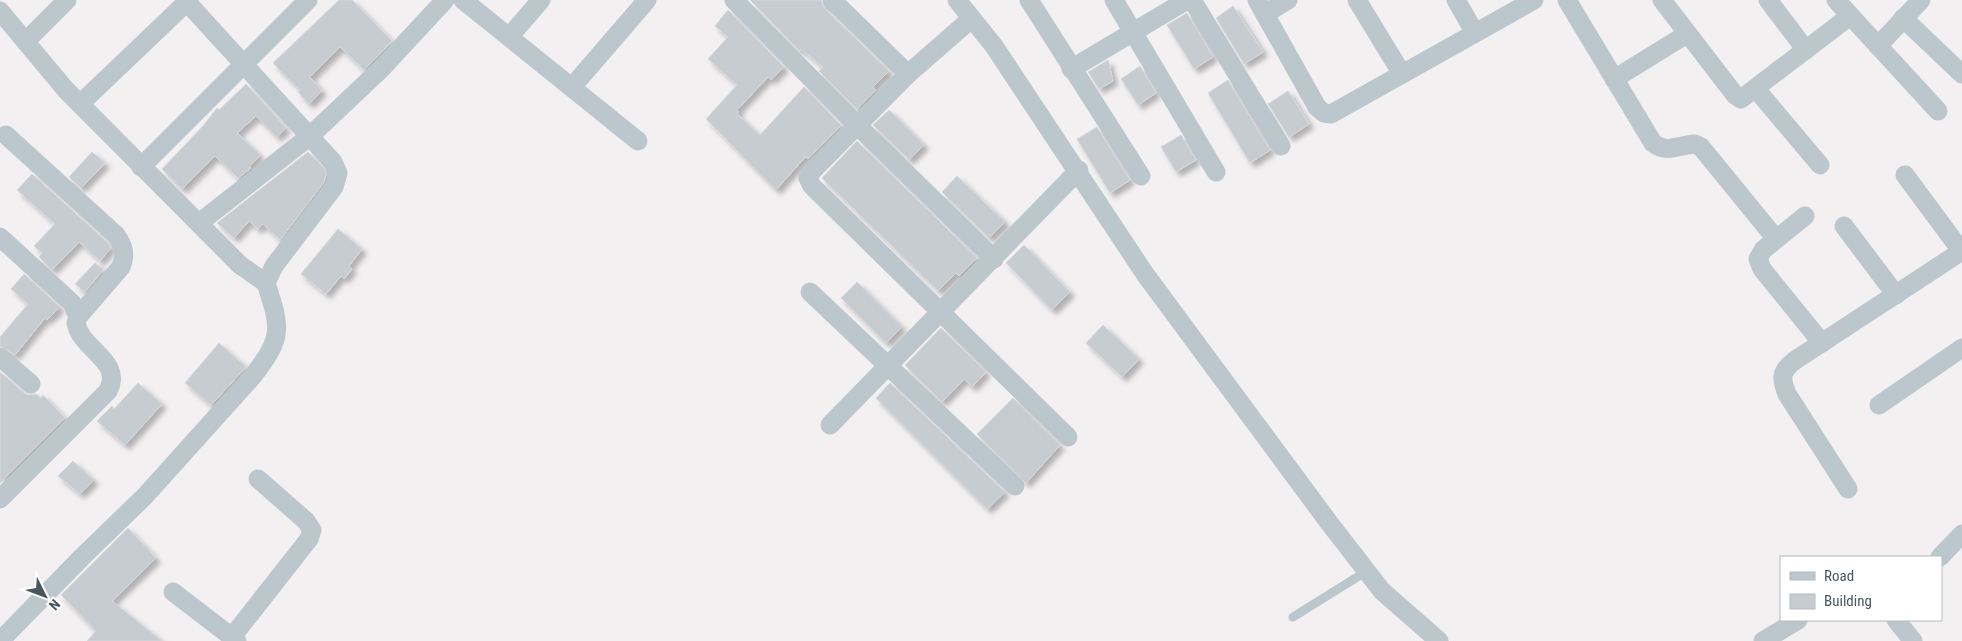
<svg xmlns="http://www.w3.org/2000/svg" width="1962" height="641" font-family="'Roboto Condensed',sans-serif">
<style>
.building{fill:#c7ccd0;stroke:#d4d8dc;filter:url(#shadow)}
.lines{fill:none;stroke-linecap:round;stroke-linejoin:round}
.service{stroke:#bcc7cd;stroke-width:9}
.minor{stroke:#bcc7cd;stroke-width:19}
</style>
<defs>
<filter id="shadow"><feDropShadow dx="4.5" dy="4.5" stdDeviation="2.5" flood-color="#0004"/></filter>
</defs>
<rect width="100%" height="100%" fill="#f3f0f1"/>
<!-- building -->
<g class="building">
<polygon points="339,0 352,0 392,41 364,70 340,47 310,77 322,91 309,104 298,92 300,90 273,63"/>
<polygon points="750,0 821,0 824,8 889,71 873,87 876,90 857,109 819,71 823,67 801,49 800,51"/>
<polygon points="1233,6 1263,52 1244,64 1216,18"/>
<polygon points="728,10 784,67 771,80 768,77 737,110 739,112 737,114 760,135 804,87 841,125 808,159 806,156 776,190 706,119 737,85 708,59 728,37 715,26"/>
<polygon points="1187,13 1213,57 1194,69 1167,25"/>
<polygon points="1108,60 1113,81 1099,89 1088,72"/>
<polygon points="1140,66 1156,93 1138,105 1121,79"/>
<polygon points="1228,80 1270,150 1250,163 1208,93"/>
<polygon points="246,84 286,128 277,137 256,116 237,133 260,155 249,167 251,168 238,178 215,156 182,189 162,169 203,126 217,108 219,110"/>
<polygon points="1288,91 1309,124 1289,137 1268,104"/>
<polygon points="889,110 924,145 909,160 873,125"/>
<polygon points="1097,127 1130,180 1110,193 1077,139"/>
<polygon points="1181,135 1196,160 1176,172 1161,147"/>
<polygon points="857,141 977,258 959,276 956,273 938,291 822,178"/>
<polygon points="92,152 105,163 81,188 69,177"/>
<polygon points="308,152 324,168 326,174 324,182 280,240 263,224 258,229 249,221 234,238 217,223"/>
<polygon points="32,174 107,242 111,248 100,261 79,242 52,270 39,257 42,253 34,246 55,224 17,190"/>
<polygon points="957,176 1005,222 989,238 942,192"/>
<polygon points="338,229 362,249 349,266 352,269 344,279 341,276 326,294 301,274"/>
<polygon points="1024,245 1070,292 1052,310 1006,263"/>
<polygon points="95,263 103,270 85,292 75,284"/>
<polygon points="24,274 60,307 47,320 45,318 15,355 0,346 0,337 28,304 11,289"/>
<polygon points="857,282 902,327 886,343 841,298"/>
<polygon points="1103,325 1139,359 1122,377 1086,343"/>
<polygon points="941,328 986,372 972,387 964,379 942,402 905,365"/>
<polygon points="219,343 246,367 211,405 185,383"/>
<polygon points="0,372 24,393 29,395 36,394 41,398 43,395 65,418 0,483"/>
<polygon points="138,383 162,404 125,445 97,421 112,406 114,409"/>
<polygon points="890,383 1005,492 987,509 876,398"/>
<polygon points="1013,398 1060,445 1026,483 977,434"/>
<polygon points="73,461 94,480 80,494 58,476"/>
<polygon points="128,528 156,558 112,601 162,641 87,641 96,631 61,595"/>
</g>
<g class="lines">
<!-- service -->
<polyline class="service" points="1293,617 1367,571"/>
<!-- minor -->
<g class="minor">
<polyline points="463,0 638,141"/>
<polyline points="734,0 857,125 994,259"/>
<polyline points="832,0 908,74"/>
<polyline points="957,0 994,46 1145,274 1330,524 1382,591 1439,641"/>
<polyline points="1029,0 1141,176"/>
<polyline points="1114,0 1216,172"/>
<polyline points="1192,0 1281,146"/>
<polyline points="1257,0 1317,107 1324,113 1331,114 1534,0"/>
<polyline points="1357,0 1402,74"/>
<polyline points="1456,0 1475,33"/>
<path d="M1567,0L1653,143C1667,154 1679,145 1695,144L1701,147L1776,239"/>
<polyline points="1662,0 1735,95 1741,99 1850,16"/>
<polyline points="1768,0 1806,50"/>
<polyline points="1836,0 1938,111"/>
<polyline points="0,11 66,90 240,265 266,283"/>
<polyline points="1265,14 1288,0"/>
<polyline points="1903,18 1962,74"/>
<polyline points="971,19 908,74 812,171 808,178 812,186 1068,437"/>
<polyline points="509,37 541,0"/>
<polyline points="26,41 67,0"/>
<polyline points="1878,46 1921,0"/>
<polyline points="1071,69 1187,0"/>
<polyline points="1614,79 1687,34"/>
<polyline points="572,87 647,0"/>
<polyline points="1756,89 1820,165"/>
<polyline points="80,104 189,0"/>
<polyline points="141,167 308,0"/>
<polyline points="1905,175 1962,252"/>
<polyline points="1805,216 1763,250 1758,259 1762,269 1822,343"/>
<polyline points="199,223 310,136 381,69 445,0"/>
<polyline points="1844,226 1896,295"/>
<polyline points="0,237 72,303 78,317"/>
<polyline points="810,292 1015,486"/>
<polyline points="0,357 31,384"/>
<polyline points="1879,405 1962,348"/>
<polyline points="830,425 1079,170"/>
<path d="M1848,489L1787,394C1781,379 1780,372 1794,361L1962,251"/>
<path d="M0,499L108,391C124,361 81,350 76,323L78,317L121,267C126,254 124,246 116,235L6,135"/>
<polyline points="1940,557 1962,534"/>
<polyline points="173,592 237,641"/>
<polyline points="1896,620 1913,641"/>
<polyline points="232,637 309,539 312,530 306,521 258,479"/>
<path d="M0,641L82,557L145,496L253,376C283,337 281,329 266,283L274,266L334,187L338,173L333,162L185,0"/>
<polyline points="1763,641 1798,620"/>
</g>
</g>
<!-- legend -->
<rect x="1780" y="556" width="162" height="65" fill="#ffffff" stroke="#b6bcbf"/>
<rect x="1790" y="572" width="25" height="8" fill="#bcc7cd" stroke="#b6bcbf"/>
<text x="1824" y="581" font-size="15" fill="#48575e">Road</text>
<rect x="1790" y="594" width="25" height="15" fill="#c7ccd0" stroke="#b6bcbf"/>
<text x="1824" y="606" font-size="15" fill="#48575e">Building</text>
<!-- north arrow -->
<g transform="translate(45 596) rotate(132)" stroke="#ffffff" stroke-width="4" paint-order="stroke">
<path d="M0-4L9 19L0 12L-9 19Z" fill="#48575e"/>
<text y="-8" font-size="14" font-weight="bold" text-anchor="middle" fill="#48575e">N</text>
</g>
</svg>
